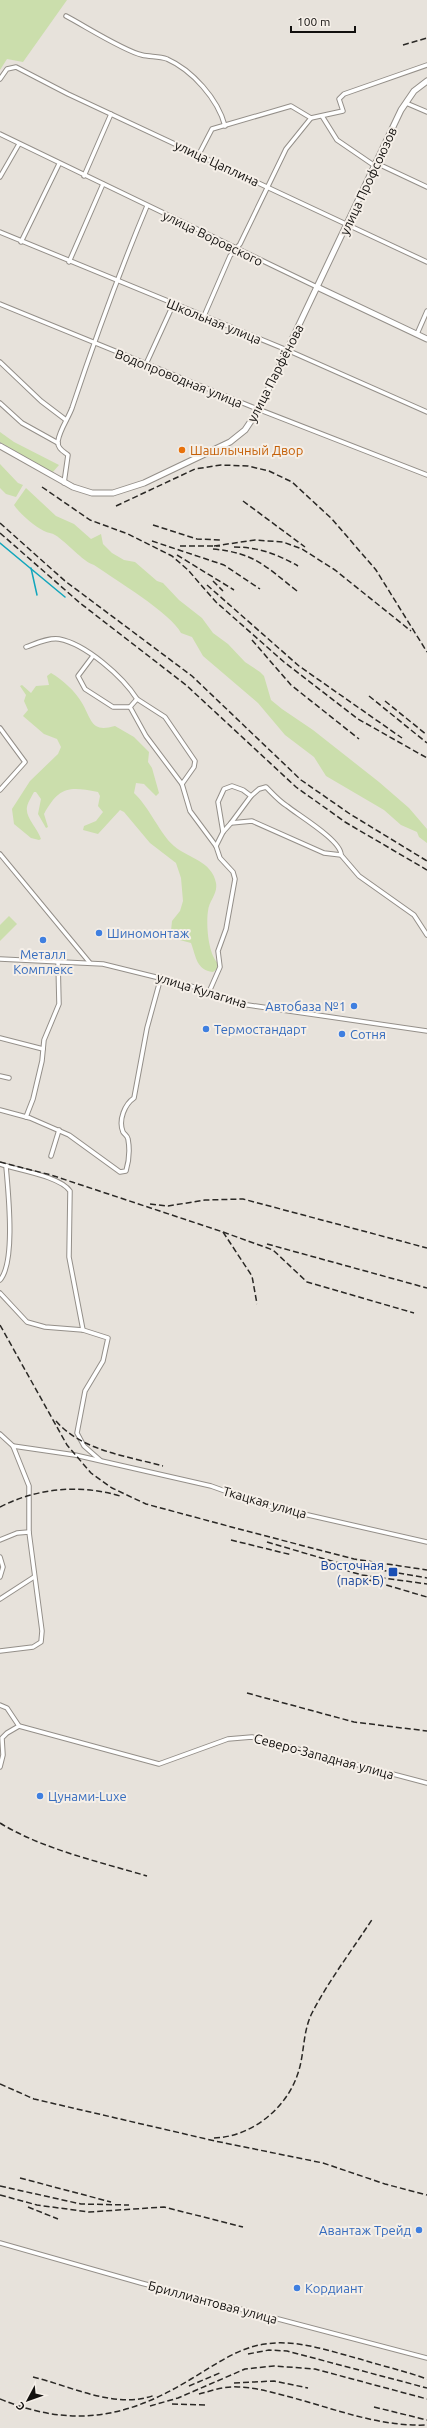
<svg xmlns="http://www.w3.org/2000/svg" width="427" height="2428" font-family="Ubuntu,sans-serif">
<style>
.green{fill:#cbdeac}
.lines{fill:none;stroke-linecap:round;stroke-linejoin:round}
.stream{stroke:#12a6bc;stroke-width:1.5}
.street-casing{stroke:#948f89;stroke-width:5.5}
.secondary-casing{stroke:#948f89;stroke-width:7}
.street{stroke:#fff;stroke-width:3.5}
.secondary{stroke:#fff;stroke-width:5}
.rail{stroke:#2a2825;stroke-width:1.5;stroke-dasharray:6 3;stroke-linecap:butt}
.food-dot{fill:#e8710a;stroke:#f5efe8;stroke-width:1.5}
.shop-dot{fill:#3f7fe0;stroke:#f5efe8;stroke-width:1.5}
.transit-dot{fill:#1a4fb4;stroke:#f5efe8;stroke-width:1.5}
.labels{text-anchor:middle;stroke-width:4;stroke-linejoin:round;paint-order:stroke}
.street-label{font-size:13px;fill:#12100e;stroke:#f5efe8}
.food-label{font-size:13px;fill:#c56008;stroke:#f5efe8;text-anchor:start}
.shop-label{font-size:13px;fill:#366cbe;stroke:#f5efe8;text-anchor:start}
.transit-label{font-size:13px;fill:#164399;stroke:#f5efe8;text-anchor:end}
</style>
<rect width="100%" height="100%" fill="#e7e2db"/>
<!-- green -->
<g class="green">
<polygon points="0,0 67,0 23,62 7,59 0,70"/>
<polygon points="0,432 14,442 59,465 52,473 0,442"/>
<polygon points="0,464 18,483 23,485 16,497 6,494 0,488"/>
<path d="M26,488L56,516L74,524L91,539L101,534L103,544L112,553L124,560L135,562L157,581L163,583L179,600L202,618L213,633L228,644L245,662L260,672L264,676L271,700L282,709L313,730L379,782L409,808L427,829V843L419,837L417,832L401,825L384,810L326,776L314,757L285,735L258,703L203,656L192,637L181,633C171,613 114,579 94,565C82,561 68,543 55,535C52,533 48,533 44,531C34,526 20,514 14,505Z"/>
<path d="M51,673C63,680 75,691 82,703C92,720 91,733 115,726L134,737L149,752L148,762L152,768L159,793L156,796L144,784L136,783L134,793C150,808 160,834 174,846C188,858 212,861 216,883C218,894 209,900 208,911C206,924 208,954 218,963L217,969L213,972C196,970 196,956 191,943L176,939L171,931L172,921L180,911L183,901L181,878L176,863L150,843L124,812L120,810L98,834L83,830L84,826L96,821L103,812L98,806L100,796L98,792C68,786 59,787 44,814L48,827L46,828L38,814L41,799L36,792H34C32,796 28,802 27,807C25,817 38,829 41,839L39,840L31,838L14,824L12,809L30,781L58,754L61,747L57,739L44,734L23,716L28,710L24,701L26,695L20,686L22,685L31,693L36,686L49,685L47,676Z"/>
<polygon points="9,916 17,924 0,941 0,925"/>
</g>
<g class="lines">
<!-- stream -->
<g class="stream">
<polyline points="0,543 65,597"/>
<polyline points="31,568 37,595"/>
</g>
<defs>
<g id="street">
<path d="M66,16C85,26 124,51 142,55C150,57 159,56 167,59C192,70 218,99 225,126"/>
<polyline points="0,79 7,69 16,67 68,94 427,262"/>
<polyline points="406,103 427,112"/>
<polyline points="322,116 337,140 375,166"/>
<polyline points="0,134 317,287"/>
<polyline points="199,154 212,129 291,106 311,118"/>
<polyline points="376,163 427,187"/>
<polyline points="84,176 111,114"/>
<polyline points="0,177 19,144"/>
<polyline points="0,232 287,350 427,412"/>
<polyline points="21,242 59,164"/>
<polyline points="69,262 103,184"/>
<polyline points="0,304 250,406 427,475"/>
<polyline points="204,316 230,256 240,244 286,149 311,118 343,111 339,99 344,94 427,65"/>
<polyline points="417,334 427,311"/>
<polyline points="0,362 41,401 66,420"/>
<polyline points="146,364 173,305"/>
<polyline points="0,403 22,423 58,443"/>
<path d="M64,483L68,455C63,451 57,448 58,441C60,429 68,419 72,408C95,339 119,273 147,206"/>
<path d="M26,647C35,644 49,637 59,639C86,644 123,677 137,699L130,707L146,736L182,784L190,811L216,846L220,858L233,872L235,879L226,929L218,951L220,967L209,992"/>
<polyline points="93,656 78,676 85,689 113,707 130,707"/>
<polyline points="137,699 165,717 195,761 194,767 182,784"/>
<polyline points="0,728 25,762 0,790"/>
<path d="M251,796L259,789L266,787C273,794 279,801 287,806C298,815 342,841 341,855"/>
<polyline points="223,832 218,802 224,789 232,786 243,790 251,796 231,823"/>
<polyline points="216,846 223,832 231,823 252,821 324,853 341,855 359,876 414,915 427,935"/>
<polyline points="0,854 90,963"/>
<polyline points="0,959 103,964 188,985 241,1004 427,1031"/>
<polyline points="0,1038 43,1049"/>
<polyline points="0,1076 9,1078"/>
<path d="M0,1110L30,1118L69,1135L120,1172L126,1171C129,1161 130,1150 128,1139C127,1135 125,1135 123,1132C118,1120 125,1104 134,1098L147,1028L161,977"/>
<polyline points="26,1117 33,1099 42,1061 44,1040 59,1004 58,961"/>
<polyline points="51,1156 59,1130"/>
<path d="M0,1164C17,1170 60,1176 70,1191L69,1257L83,1330"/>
<path d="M0,1280C16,1262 8,1191 6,1166"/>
<polyline points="0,1293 27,1322 45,1327 83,1330 108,1338 103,1361 85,1391 77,1433 84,1446 100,1460"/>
<polyline points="0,1434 13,1446 29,1486 29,1532 42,1631 41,1642 33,1647 0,1651"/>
<polyline points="13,1446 75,1455 211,1486 264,1505 427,1542"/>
<polyline points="0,1540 17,1533 29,1532"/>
<polyline points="0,1557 3,1567 0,1577"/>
<polyline points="0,1599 34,1577"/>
<polyline points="0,1705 7,1708 19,1726 159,1764 228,1739 252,1737 427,1783"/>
<polyline points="0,1767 3,1755 2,1738 7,1733 19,1726"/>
<polyline points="0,2243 141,2283 427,2358"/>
</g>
<g id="secondary">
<polyline points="317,287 427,339"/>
<polyline points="0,446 73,487 92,493 113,493 144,483 230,442 245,430 259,409 401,110 414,91 427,81"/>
</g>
</defs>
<!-- street casing -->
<use href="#street" class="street-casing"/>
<!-- secondary casing -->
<use href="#secondary" class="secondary-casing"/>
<!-- street -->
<use href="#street" class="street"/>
<!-- secondary -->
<use href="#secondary" class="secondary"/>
<!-- rail -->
<g class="rail">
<polyline points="403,45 427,38"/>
<polyline points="42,487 90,520 128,534 172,556 188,570 216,602 284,662 358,719 427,758"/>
<polyline points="243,501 305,547"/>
<polyline points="116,506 195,469 221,465 248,466 269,471 292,482 332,519 376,570 427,652"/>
<polyline points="0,523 65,581 192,676 301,780 350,814 427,861"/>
<polyline points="153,525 197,539 221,540"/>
<polyline points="0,533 80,603 186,685 296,787 345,822 427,870"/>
<polyline points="152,541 224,565 260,589"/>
<polyline points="180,546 220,546"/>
<polyline points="214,546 255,540 283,542 302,549 335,570 411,631"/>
<path d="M234,547C258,547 277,554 298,566"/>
<path d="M213,549C255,553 265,566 297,591"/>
<polyline points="177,555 234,590"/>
<polyline points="213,581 223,591"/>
<polyline points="207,585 299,666 402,738"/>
<polyline points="252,640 291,685 359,739"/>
<polyline points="369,696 427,743"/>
<polyline points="385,701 427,735"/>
<polyline points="0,1162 51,1175 223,1232 273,1250 307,1282 414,1313"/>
<polyline points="150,1204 168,1206 205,1200 243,1199 427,1248"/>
<polyline points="223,1232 252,1276 257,1304"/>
<polyline points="267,1244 427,1288"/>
<polyline points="0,1325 67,1445 91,1473 112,1488 146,1504 239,1529 354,1559 427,1570"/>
<path d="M56,1421C82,1451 127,1456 163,1466"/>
<path d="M0,1507C37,1488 80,1484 120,1496"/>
<polyline points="231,1540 292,1555"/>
<polyline points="267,1542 335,1562 427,1578"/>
<polyline points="327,1565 362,1575 427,1584"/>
<polyline points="369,1580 427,1597"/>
<polyline points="247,1693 354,1722 427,1731"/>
<path d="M0,1823C42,1849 100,1862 147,1876"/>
<polyline points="0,2084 34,2099 215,2141 323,2163 385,2184 427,2195"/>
<path d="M214,2138C250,2137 285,2110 297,2076C305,2055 302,2033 312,2013C329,1980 353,1949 373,1918"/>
<polyline points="20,2178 111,2202"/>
<polyline points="0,2186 81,2204 129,2205"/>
<polyline points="0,2195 37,2205 89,2212 164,2207 243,2227"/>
<polyline points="28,2207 58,2219"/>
<polyline points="248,2354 269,2350 287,2351 427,2388"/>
<path d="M33,2377C71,2386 116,2410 155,2395"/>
<polyline points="234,2383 274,2381 308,2388"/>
<polyline points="189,2386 222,2372"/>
<path d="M199,2394C211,2391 224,2386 238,2387C254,2387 270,2392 286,2396C333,2408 378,2427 427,2425"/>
<path d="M0,2399C71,2428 126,2419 191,2379C215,2365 237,2348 265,2344C297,2339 329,2351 360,2359C382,2366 405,2371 427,2379"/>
<polyline points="172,2404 208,2405"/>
<polyline points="150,2406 178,2398 245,2369 274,2366 315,2369 427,2399"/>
<polyline points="374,2407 427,2420"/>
</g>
</g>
<!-- markers -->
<circle class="food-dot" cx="182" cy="450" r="4"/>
<g class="shop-dot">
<circle cx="99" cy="933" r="4"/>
<circle cx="43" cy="940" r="4"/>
<circle cx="354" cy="1006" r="4"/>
<circle cx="206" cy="1029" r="4"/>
<circle cx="342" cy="1034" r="4"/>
<circle cx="40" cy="1796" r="4"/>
<circle cx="419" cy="2230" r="4"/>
<circle cx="297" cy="2288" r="4"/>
</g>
<rect class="transit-dot" x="388" y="1567" width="10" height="10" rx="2"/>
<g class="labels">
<!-- street labels -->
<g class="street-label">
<text transform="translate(217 163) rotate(25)" y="5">улица Цаплина</text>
<text transform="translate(368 181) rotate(-65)" y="5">улица Профсоюзов</text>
<text transform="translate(213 238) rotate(26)" y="5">улица Воровского</text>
<text transform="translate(214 321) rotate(22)" y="5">Школьная улица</text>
<text transform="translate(275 373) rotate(-63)" y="5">улица Парфёнова</text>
<text transform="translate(179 378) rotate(22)" y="5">Водопроводная улица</text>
<text transform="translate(202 990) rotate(17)" y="5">улица Кулагина</text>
<text transform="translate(265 1502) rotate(16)" y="5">Ткацкая улица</text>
<text transform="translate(324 1756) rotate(15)" y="5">Северо-Западная улица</text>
<text transform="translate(213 2302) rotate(15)" y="5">Бриллиантовая улица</text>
</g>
<!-- food labels -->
<g class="food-label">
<text x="190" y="455">Шашлычный Двор</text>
</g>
<!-- shop labels -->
<g class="shop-label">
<text x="107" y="938">Шиномонтаж</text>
<text x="43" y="959" text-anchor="middle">Металл<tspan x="43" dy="15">Комплекс</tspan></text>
<text x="346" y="1011" text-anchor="end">Автобаза №1</text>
<text x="214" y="1034">Термостандарт</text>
<text x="350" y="1039">Сотня</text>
<text x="48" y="1801">Цунами-Luxe</text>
<text x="411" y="2235" text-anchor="end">Авантаж Трейд</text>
<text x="305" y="2293">Кордиант</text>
</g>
<!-- transit labels -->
<g class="transit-label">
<text x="384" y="1570">Восточная<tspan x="384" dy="15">(парк Б)</tspan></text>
</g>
</g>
<!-- north arrow -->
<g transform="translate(28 2400) rotate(229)" stroke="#f5efe8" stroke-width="3" paint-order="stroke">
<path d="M0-3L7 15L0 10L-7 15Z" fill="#12100e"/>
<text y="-6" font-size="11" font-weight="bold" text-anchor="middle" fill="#12100e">С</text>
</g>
<!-- scale -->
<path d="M291 26v6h64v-6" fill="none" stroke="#12100e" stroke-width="2"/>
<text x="297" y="26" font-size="12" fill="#12100e" stroke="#f5efe8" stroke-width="3" paint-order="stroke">100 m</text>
</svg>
